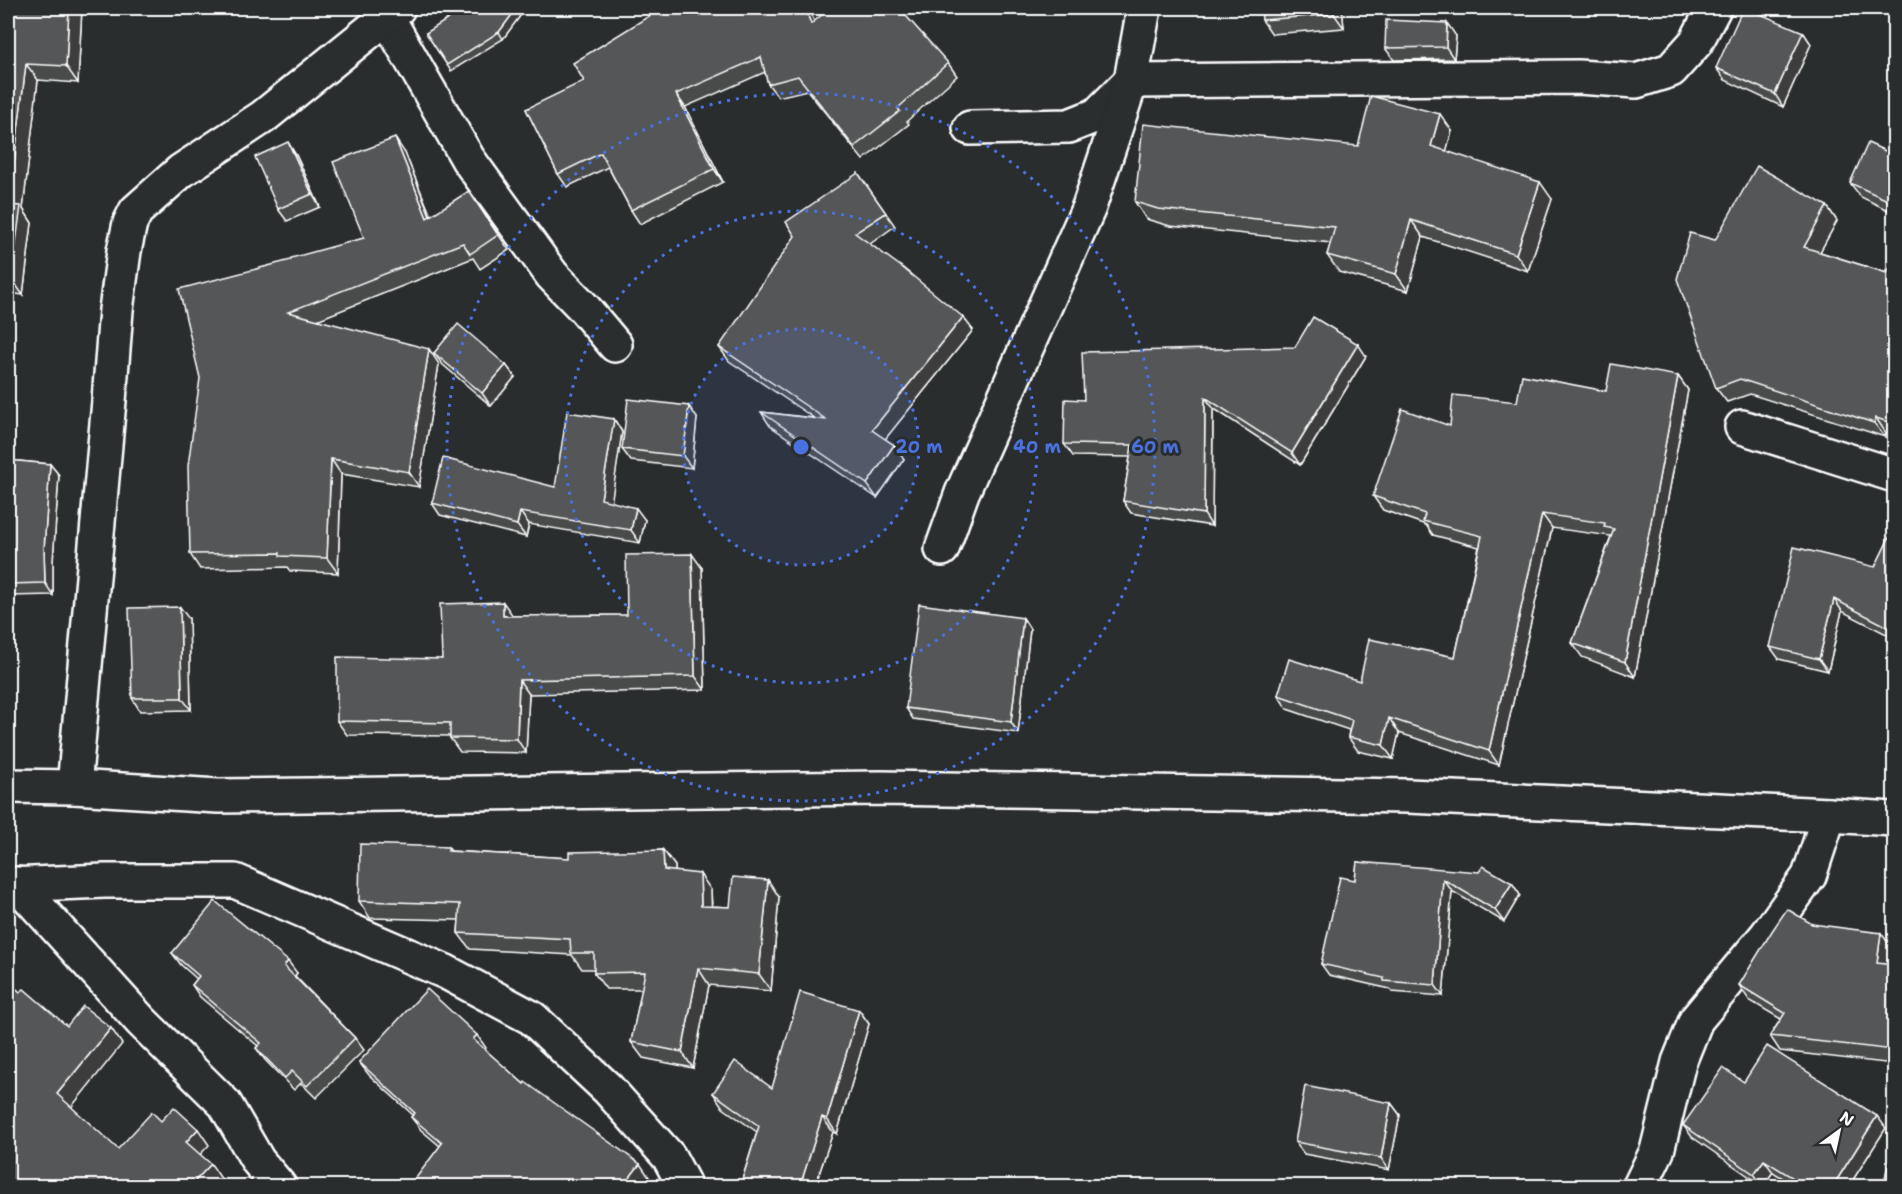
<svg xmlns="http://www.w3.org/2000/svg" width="1902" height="1194" font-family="'Shantell Sans',sans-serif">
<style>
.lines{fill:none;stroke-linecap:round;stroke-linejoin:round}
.street-casing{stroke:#fff;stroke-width:38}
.secondary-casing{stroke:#fff;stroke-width:38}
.street{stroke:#2a2d2e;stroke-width:33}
.secondary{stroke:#2a2d2e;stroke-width:33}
.wall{fill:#494b4c;stroke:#fff;stroke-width:1.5}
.shaded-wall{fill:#3c3d3e;stroke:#fff;stroke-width:1.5}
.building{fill:#555758;stroke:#fff;stroke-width:1.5}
.ring{fill:none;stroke:#4a71e0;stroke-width:3;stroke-dasharray:3 6}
.centre{fill:#4a71e0;stroke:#2a2d2e;stroke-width:3}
.ring-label{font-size:18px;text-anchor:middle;font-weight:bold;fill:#4a71e0;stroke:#2a2d2e;stroke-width:6;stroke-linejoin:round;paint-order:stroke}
</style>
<rect width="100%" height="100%" fill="#2a2d2e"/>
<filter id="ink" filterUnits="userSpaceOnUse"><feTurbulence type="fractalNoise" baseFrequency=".0167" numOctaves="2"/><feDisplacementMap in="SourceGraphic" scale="12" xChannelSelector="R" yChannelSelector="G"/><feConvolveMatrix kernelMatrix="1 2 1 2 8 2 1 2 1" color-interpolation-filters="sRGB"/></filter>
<g filter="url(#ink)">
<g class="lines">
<defs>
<g id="street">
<polyline points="387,17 468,159 552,275 584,308 615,345"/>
<polyline points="970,128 1069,126 1097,115 1131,81 1578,77 1636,81 1671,70 1696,42 1714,8"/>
<polyline points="1742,427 1894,475"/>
<polyline points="942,549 962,493 1089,207 1131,81 1144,8"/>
<polyline points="74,787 109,401 116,310 124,251 130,223 136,211 181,171 263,117 398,8"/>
<polyline points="17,884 141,1021 225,1104 258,1161 279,1186"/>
<polyline points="8,885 105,881 235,881 446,972 532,1018 608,1089 669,1157 683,1183 682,1186"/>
<polyline points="1640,1186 1657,1151 1679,1062 1696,1020 1766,936 1809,876 1829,815"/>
</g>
<polyline id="secondary" points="8,786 74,787 218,796 880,788 1408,796 1829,815 1894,819"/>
</defs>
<!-- street casing -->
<use href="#street" class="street-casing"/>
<!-- secondary casing -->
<use href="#secondary" class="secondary-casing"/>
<!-- street -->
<use href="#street" class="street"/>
<!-- secondary -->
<use href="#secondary" class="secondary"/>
</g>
<!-- wall -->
<g class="wall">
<polygon points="8,8 82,8 78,83 38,80 23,209 32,223 23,295 8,293"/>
<polygon points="526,8 503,39 451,71 426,33"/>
<polygon points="809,8 814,21 948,63 957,76 907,121 909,124 863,160 807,90 778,97 768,84 765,72 685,107 723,182 640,224 631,210 608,167 567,187 558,174 526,109"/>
<polygon points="1261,8 1342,8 1344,28 1272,34 1262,20"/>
<polygon points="1803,32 1811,44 1783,107 1725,80 1716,68"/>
<polygon points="1456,36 1454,59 1394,60 1385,48"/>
<polygon points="1452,131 1446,151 1552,199 1528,271 1423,237 1408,291 1339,272 1327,255 1331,243 1170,226 1146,219 1135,202 1358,146"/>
<polygon points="405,153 431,216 469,191 509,250 480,269 473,258 317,320 439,364 419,487 341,474 338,573 290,571 287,567 200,569 190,554 291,260 364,238"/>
<polygon points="296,155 320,207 287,221 278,209"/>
<polygon points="1894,155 1894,213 1861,197 1850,183"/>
<polygon points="858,173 895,226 870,244 973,330 885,439 894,445 904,459 877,498 770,426 761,412 814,418 729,361 719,347"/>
<polygon points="1827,206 1837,221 1820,252 1887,273 1894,260 1894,436 1886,433 1885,437 1750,394 1727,402 1716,388 1715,240"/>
<polygon points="434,353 506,365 515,377 491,406 443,365"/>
<polygon points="1366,356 1300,465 1213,408 1212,526 1131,513 1123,501 1130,457 1073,456 1064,444 1084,400"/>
<polygon points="1678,376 1688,390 1635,677 1582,657 1572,643 1611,536 1552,528 1499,765 1399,733 1393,759 1358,751 1348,737 1349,730 1287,709 1278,695 1360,681 1455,657 1479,547 1433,535 1426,525 1383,510 1373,496 1450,426 1517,402 1606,391"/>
<polygon points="697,418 692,468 631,461 622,449"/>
<polygon points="614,419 622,432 611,501 645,520 640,543 529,524 526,537 440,515 432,503 555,487"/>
<polygon points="8,460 50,464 59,475 53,561 53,595 8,596"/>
<polygon points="1894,528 1894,638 1842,611 1828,671 1779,659 1770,647 1875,567"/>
<polygon points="702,568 705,690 529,694 526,753 460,752 450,738 450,736 347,735 337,721 513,616 627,615"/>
<polygon points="1023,618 1030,629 1018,733 913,719 906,708"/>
<polygon points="189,619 191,710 140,711 132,698"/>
<polygon points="448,847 451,851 569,858 663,850 675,866 675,871 711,890 712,906 730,907 779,897 771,991 709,985 693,1068 643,1058 631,1042 642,989 606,989 594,973 594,969 582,969 572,955 470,949 458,933 459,920 370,918 359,901"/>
<polygon points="1357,862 1512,883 1520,895 1504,922 1452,891 1443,996 1392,992 1390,989 1329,975 1321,964 1355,880"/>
<polygon points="1812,924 1892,948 1890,964 1894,965 1894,1064 1780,1051 1770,1036 1781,1019 1749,1000 1739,985"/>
<polygon points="172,953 297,973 295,976 355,1038 364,1050 316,1098 301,1083 294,1090 265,1060 256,1048 258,1046 200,997 192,985 197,979 181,965"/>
<polygon points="859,1010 869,1024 837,1134 833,1132 815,1186 740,1186 757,1132 723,1108 713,1093 772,1088"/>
<polygon points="486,1048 484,1049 524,1084 649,1177 440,1146 421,1130 411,1117 413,1115 369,1075 359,1062"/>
<polygon points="1744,1082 1886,1128 1849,1186 1796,1186 1773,1172 1763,1186 1692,1137 1683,1125"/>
<polygon points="1391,1103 1400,1115 1389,1170 1304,1154 1295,1142"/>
</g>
<!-- shaded-wall -->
<g class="shaded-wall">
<polygon points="69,8 82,8 78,83 66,66"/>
<polygon points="517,8 526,8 503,39 499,32"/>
<polygon points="805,8 809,8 820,38 811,24"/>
<polygon points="1333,8 1342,8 1344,28 1334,14"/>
<polygon points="1447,23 1456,36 1454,59 1446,47"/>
<polygon points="1803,32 1811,44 1783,107 1775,94"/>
<polygon points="26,64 38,80 23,209 32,223 23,295 11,278 9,205"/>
<polygon points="676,94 685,107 723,182 714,169"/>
<polygon points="1440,114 1452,131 1443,163 1431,146"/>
<polygon points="395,138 405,153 437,233 427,218"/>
<polygon points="288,142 296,155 320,207 312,194"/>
<polygon points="1540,182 1552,199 1528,271 1516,254"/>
<polygon points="1827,206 1837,221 1815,261 1804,247"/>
<polygon points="1411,220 1423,237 1408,291 1396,274"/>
<polygon points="963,317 973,330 882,443 872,430"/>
<polygon points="1358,344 1366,356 1300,465 1292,453"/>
<polygon points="429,349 439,364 419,487 409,472"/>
<polygon points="506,365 515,377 491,406 482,393"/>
<polygon points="1678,376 1688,390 1635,677 1625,662"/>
<polygon points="1205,397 1213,408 1212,526 1204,514"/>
<polygon points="689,406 697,418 692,468 683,456"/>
<polygon points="1876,418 1886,433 1885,437 1874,423"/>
<polygon points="614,419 622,432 610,511 601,499"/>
<polygon points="894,445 904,459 877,498 867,484"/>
<polygon points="331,459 341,474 338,573 327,558"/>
<polygon points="50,464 59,475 53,561 53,595 45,583 44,549"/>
<polygon points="636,508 645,520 640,543 631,530"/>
<polygon points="520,512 529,524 526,537 517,525"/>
<polygon points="1542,514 1552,528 1499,765 1489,751"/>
<polygon points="692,554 702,568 705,690 695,676"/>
<polygon points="1834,599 1842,611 1828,671 1819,659"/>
<polygon points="503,602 513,616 503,616"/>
<polygon points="180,607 189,619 191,710 182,698"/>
<polygon points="1023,618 1030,629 1018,733 1011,722"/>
<polygon points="519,680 529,694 526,753 517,739"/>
<polygon points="1389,718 1399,733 1393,759 1383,745"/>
<polygon points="663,850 675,866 675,887 664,870"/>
<polygon points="700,874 711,890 712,922 701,906"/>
<polygon points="1443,879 1452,891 1443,996 1435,985"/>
<polygon points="768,880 779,897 771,991 759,974"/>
<polygon points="1512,883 1520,895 1504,922 1495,910"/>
<polygon points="1881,933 1892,948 1888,978 1877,963"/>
<polygon points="288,961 297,973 293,978 284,966"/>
<polygon points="698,968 709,985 693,1068 682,1052"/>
<polygon points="859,1010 869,1024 837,1134 827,1119"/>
<polygon points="111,1028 122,1044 69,1110 57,1094"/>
<polygon points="477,1035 486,1048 482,1052 473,1039"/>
<polygon points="1391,1103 1400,1115 1389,1170 1381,1158"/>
<polygon points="1877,1116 1886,1128 1849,1186 1833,1186"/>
<polygon points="822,1117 833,1132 815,1186 800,1186"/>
<polygon points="198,1129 209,1145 197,1158 186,1142"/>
<polygon points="1764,1160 1773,1172 1763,1186 1754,1174"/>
<polygon points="211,1164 222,1180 216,1186 197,1186 194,1182"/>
<polygon points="640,1164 649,1177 642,1186 623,1186"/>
</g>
<!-- building -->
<g class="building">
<polygon points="8,8 69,8 66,66 26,64 9,205 21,206 11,278 8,278"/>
<polygon points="465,8 517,8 499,32 447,65 426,33"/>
<polygon points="662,8 805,8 811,24 830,8 899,8 948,63 898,108 900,111 854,147 798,76 768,84 761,57 676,94 714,169 631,210 601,153 558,174 526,109 584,81 573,63"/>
<polygon points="1261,8 1333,8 1334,14 1262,20"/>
<polygon points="1743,8 1746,8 1803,32 1775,94 1716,68"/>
<polygon points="1386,20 1447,23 1446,47 1385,48"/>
<polygon points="1371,96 1440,114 1431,146 1540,182 1516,254 1411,220 1396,274 1327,255 1335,227 1158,209 1135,202 1143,124 1358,146"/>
<polygon points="395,138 427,218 469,191 498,235 470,254 463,243 288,312 429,349 409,472 331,459 327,558 280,556 280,553 190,554 188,466 200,378 179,289 291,260 291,258 364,238 333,162"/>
<polygon points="288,142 312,194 278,209 255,157"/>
<polygon points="1868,143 1894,155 1894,203 1850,183"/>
<polygon points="1757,166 1827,206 1804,247 1887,273 1894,260 1894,424 1876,418 1874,423 1740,379 1716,388 1677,279 1690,233 1715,240"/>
<polygon points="858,173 886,213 855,233 903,268 963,317 872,430 894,445 867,484 761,412 827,420 719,347 795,236 786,222"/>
<polygon points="1313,317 1358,344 1292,453 1205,397 1204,514 1123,501 1132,445 1064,444 1065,399 1084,400 1082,352 1295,347"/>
<polygon points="458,324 506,365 482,393 434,353"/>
<polygon points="1611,364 1678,376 1625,662 1572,643 1614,529 1604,527 1605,523 1542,514 1489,751 1389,718 1383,745 1348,737 1352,720 1278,695 1289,659 1360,681 1369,639 1455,657 1482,536 1423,521 1425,514 1373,496 1402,409 1450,426 1453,395 1517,402 1522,375 1606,391"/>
<polygon points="628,399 689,406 683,456 622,449"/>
<polygon points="567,412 614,419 601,499 636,508 631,530 520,512 517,525 432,503 443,458 555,487"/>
<polygon points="8,460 50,464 44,549 45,583 8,584"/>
<polygon points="1894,528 1894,630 1834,599 1819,659 1770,647 1794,547 1875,567"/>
<polygon points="692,554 695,676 519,680 517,739 450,738 450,723 337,721 337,657 442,659 440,604 503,602 503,616 627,615 626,555"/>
<polygon points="919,604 1023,618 1011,722 906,708"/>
<polygon points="180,607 182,698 132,698 129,608"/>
<polygon points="360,844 448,847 448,851 569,858 569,852 663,850 664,870 700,874 701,906 730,907 733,877 768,880 759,974 698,968 682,1052 631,1042 645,972 594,973 594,953 571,953 570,939 458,933 460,904 359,901"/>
<polygon points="1357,862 1479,872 1483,866 1512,883 1495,910 1443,879 1435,985 1384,981 1384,978 1321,964 1340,877 1355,880"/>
<polygon points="215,901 288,961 284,966 355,1038 307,1086 292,1071 285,1078 256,1048 261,1043 192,985 199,976 172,953"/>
<polygon points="1787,909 1812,924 1881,933 1877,963 1894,965 1894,1050 1770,1036 1785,1013 1739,985 1772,931"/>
<polygon points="8,981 20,992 24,989 67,1026 83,1006 111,1028 57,1094 118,1149 152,1112 161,1121 174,1107 198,1129 186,1142 211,1164 194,1182 199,1186 8,1186"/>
<polygon points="427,989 477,1035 473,1039 524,1084 525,1082 640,1164 623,1186 410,1186 442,1143 411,1117 415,1113 359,1062"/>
<polygon points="800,992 859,1010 827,1119 822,1117 800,1186 740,1186 759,1126 713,1093 735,1061 772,1088"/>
<polygon points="1767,1046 1877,1116 1833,1186 1806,1186 1764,1160 1754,1174 1683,1125 1723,1068 1744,1082"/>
<polygon points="1305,1086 1391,1103 1381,1158 1295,1142"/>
<polygon points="1894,1139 1894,1186 1883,1186"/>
</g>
</g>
<!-- distance rings -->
<circle cx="801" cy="447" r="118" fill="#4a71e0" fill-opacity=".12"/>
<g class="ring">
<circle cx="801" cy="447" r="118"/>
<circle cx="801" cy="447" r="236"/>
<circle cx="801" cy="447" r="354"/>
</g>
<circle cx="801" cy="447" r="9" class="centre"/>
<g class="ring-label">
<text x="919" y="453">20 m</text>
<text x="1037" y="453">40 m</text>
<text x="1155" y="453">60 m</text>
</g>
<!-- margin -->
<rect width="1902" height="1194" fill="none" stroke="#2a2d2e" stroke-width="30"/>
<rect x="15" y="15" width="1872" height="1164" fill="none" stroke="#fff" stroke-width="2" filter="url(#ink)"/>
<!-- north arrow -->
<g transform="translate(1839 1131) rotate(33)" stroke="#2a2d2e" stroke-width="4.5" paint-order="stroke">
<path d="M0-4.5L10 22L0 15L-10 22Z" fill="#ffffff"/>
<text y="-9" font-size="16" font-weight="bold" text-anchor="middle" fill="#ffffff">N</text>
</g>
</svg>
